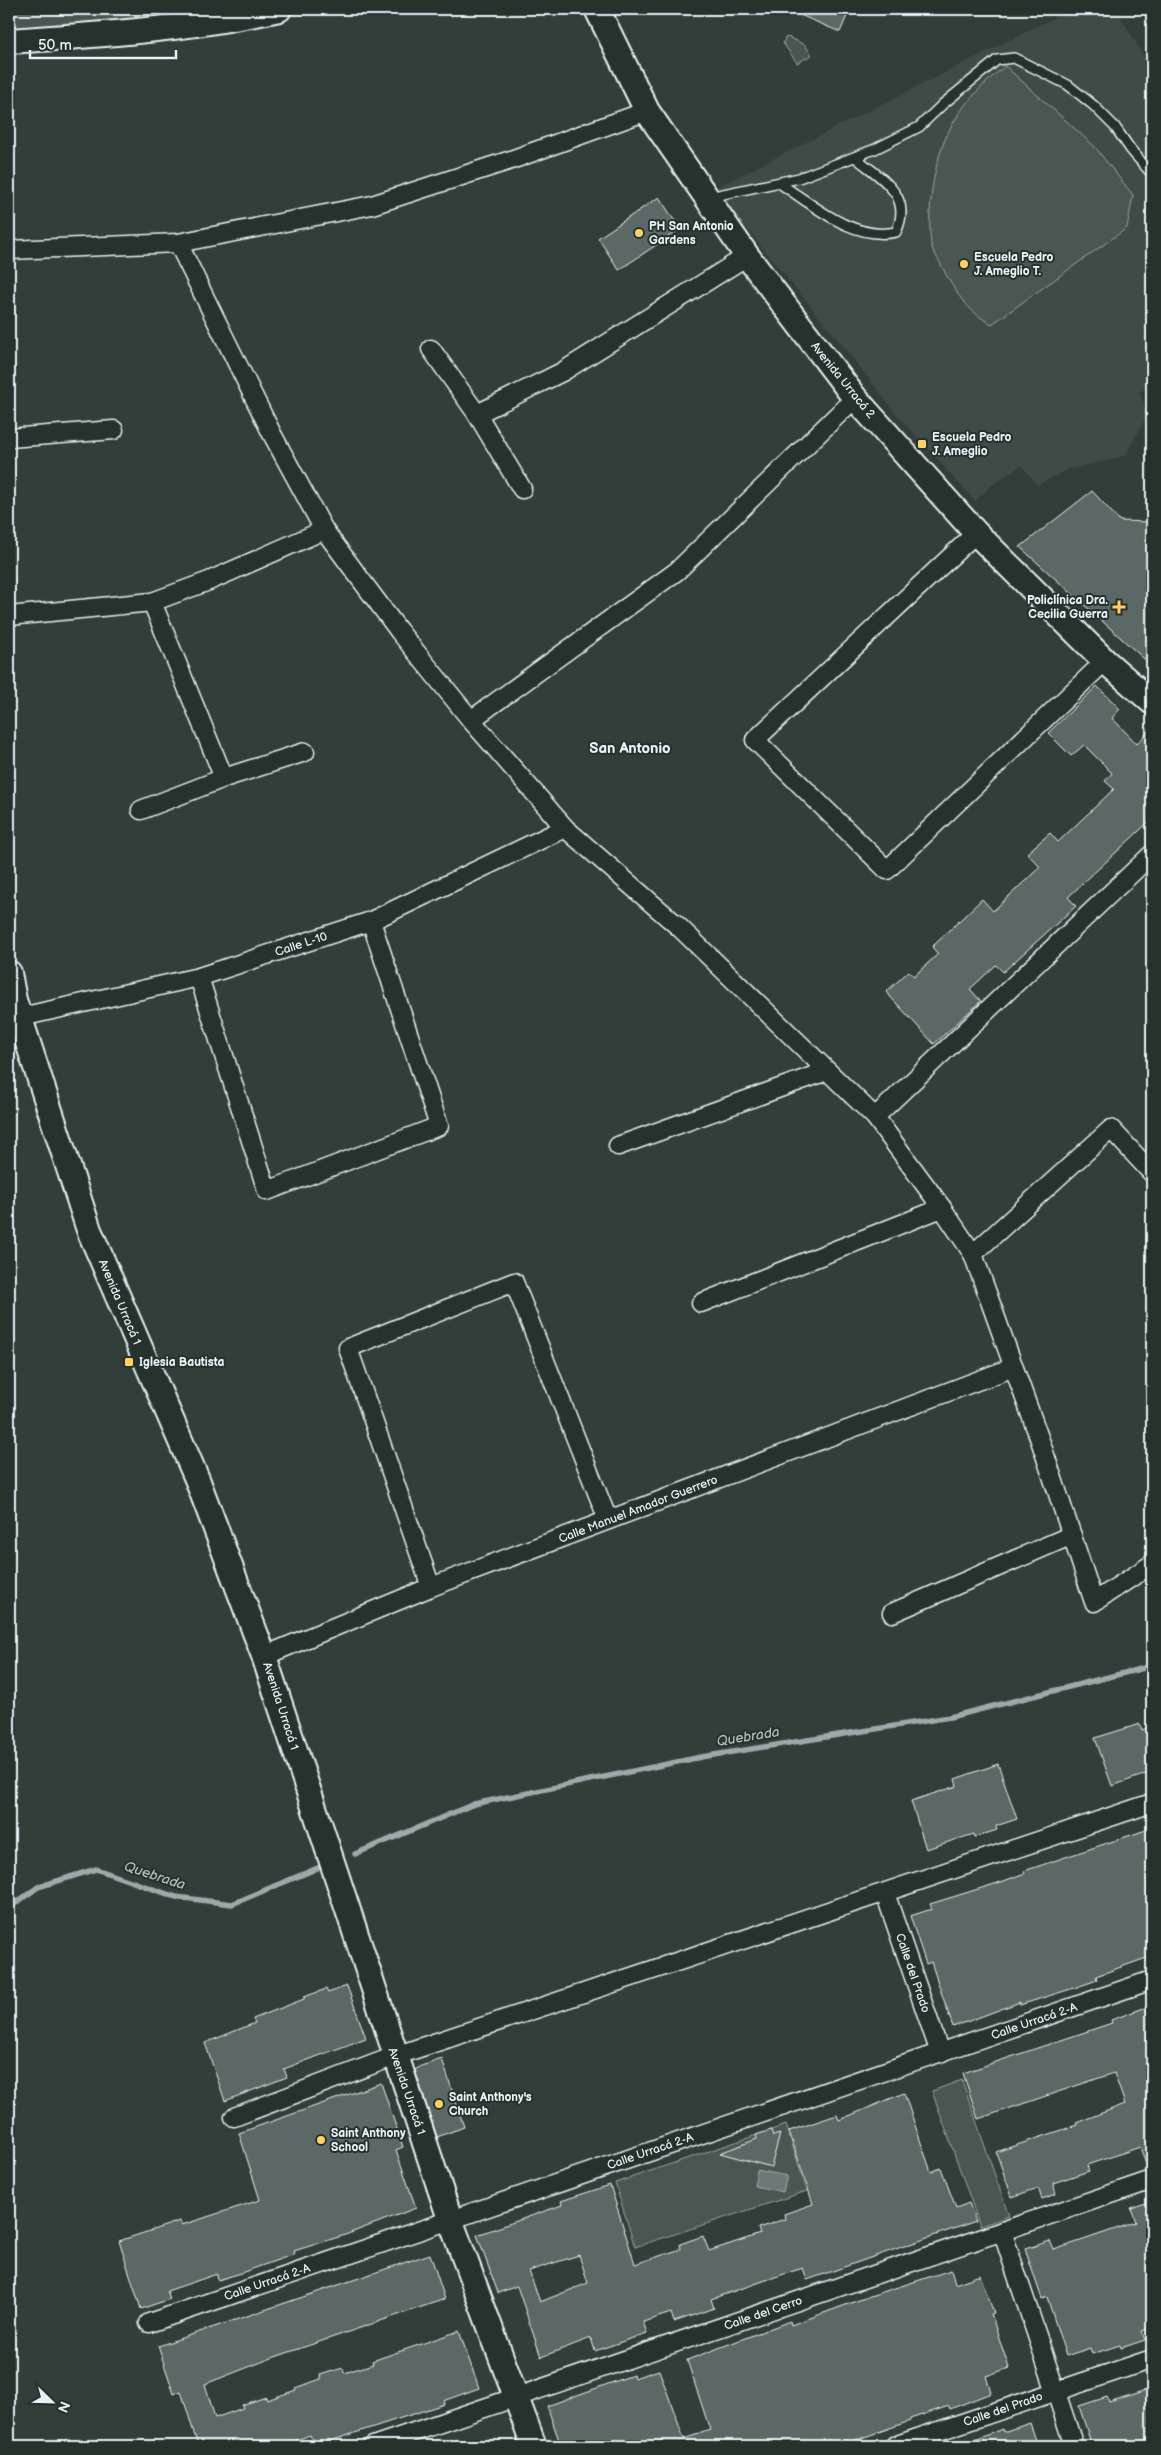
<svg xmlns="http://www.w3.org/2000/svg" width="1161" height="2455" font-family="'Balsamiq Sans',sans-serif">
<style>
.built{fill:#3f4b46}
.green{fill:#495651;stroke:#98a4a4}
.water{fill:#6d7978;stroke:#9ea9ab}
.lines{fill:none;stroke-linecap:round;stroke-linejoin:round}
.stream{stroke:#9ea9ab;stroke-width:5.5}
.building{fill:#5c6865;stroke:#e8f1f8;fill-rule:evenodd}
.lane-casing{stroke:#e8f1f8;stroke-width:12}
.street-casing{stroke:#e8f1f8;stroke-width:21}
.secondary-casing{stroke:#e8f1f8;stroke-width:28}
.lane{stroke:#26332d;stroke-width:9}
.street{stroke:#26332d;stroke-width:18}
.secondary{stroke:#26332d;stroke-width:24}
.poi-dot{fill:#ffd166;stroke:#26332d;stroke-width:2}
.labels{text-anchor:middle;stroke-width:4;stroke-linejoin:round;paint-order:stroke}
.poi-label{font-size:12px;font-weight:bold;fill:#e8f1f8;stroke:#26332d;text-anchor:start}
.street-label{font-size:12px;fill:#e8f1f8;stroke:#26332d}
.water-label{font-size:14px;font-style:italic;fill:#b1bbbe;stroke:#26332d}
.quarter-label{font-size:15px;font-weight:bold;fill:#e8f1f8;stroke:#26332d}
</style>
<rect width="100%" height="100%" fill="#323e39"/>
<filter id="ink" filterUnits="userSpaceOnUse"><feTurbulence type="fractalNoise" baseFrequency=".02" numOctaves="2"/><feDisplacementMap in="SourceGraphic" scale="10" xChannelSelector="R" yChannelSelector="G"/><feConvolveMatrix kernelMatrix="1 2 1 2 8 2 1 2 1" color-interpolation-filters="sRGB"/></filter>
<g filter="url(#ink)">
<!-- built -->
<polygon class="built" points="1072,9 1116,9 1152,70 1152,383 1139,393 1148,414 1126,455 1111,460 1069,469 1037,485 1021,465 991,486 975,501 898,416 843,346 741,222 717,187"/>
<!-- green -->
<g class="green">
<polygon points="85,9 225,9 170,19 9,29 9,12"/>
<polygon points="788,37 805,45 812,55 797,63 783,43 785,38"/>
<path d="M1005,66L1094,146L1133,195L1127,228L992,324C966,311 954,290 941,265C938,258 932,251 931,244C927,210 933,166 947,135C959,107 982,85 1005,66Z"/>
<polygon points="962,2080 1009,2216 980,2226 932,2091"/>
<polygon points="786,2125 807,2191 635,2247 615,2183"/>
</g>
<!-- water -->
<polygon class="water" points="757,2170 787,2176 783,2192 754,2186"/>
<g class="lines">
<!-- stream -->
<g class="stream">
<polyline points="355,1854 474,1804 701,1757 950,1717 1152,1666"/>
<polyline points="9,1908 38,1887 96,1869 176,1897 232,1904 325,1865"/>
</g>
</g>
<!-- building -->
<g class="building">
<polygon points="786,9 850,9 840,32"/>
<polygon points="659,197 680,229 619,270 598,238"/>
<polygon points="1092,491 1120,521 1152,522 1152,666 1020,547"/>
<polygon points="1097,686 1120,709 1112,718 1137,744 1152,727 1152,819 1068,897 1076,906 1003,972 996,965 970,989 981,1001 934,1044 886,992 909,971 914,976 938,954 932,947 982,899 993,911 1040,867 1027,853 1050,833 1058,842 1114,789 1105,781 1112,773 1084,745 1071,756 1048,733"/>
<polygon points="1140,1724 1142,1730 1152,1726 1152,1772 1112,1786 1095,1738"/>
<polygon points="998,1764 1017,1819 996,1826 997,1830 975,1837 974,1834 926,1849 911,1801 957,1786 955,1779"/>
<polygon points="1152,1828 1152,1956 1096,1976 1097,1980 1074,1988 1020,2005 1020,2002 953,2027 931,1962 926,1964 910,1916 932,1909 930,1904 1001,1882 1025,1873 1024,1871"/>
<polygon points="347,1986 366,2038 284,2069 287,2077 225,2101 205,2043 255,2023 253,2019 304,1999 304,1997 326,1989 328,1993"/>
<polygon points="1152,2005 1152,2170 1148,2170 1140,2147 1087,2165 1089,2171 1053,2183 1056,2194 1042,2199 1038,2188 1012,2197 996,2152 1077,2125 1076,2123 1125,2104 1114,2073 978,2119 963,2073 1112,2023 1111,2020"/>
<polygon points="442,2059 464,2127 437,2137 415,2070 421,2066"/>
<polygon points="381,2083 403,2147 396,2150 416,2208 345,2235 294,2251 295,2254 238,2274 218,2280 217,2274 167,2291 170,2299 141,2309 119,2241 180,2221 182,2225 260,2200 239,2133"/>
<path d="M904,2093L931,2172L941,2168L956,2208L969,2203L976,2221L807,2280L803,2268L775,2277L711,2299L714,2308L674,2322L671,2313L643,2322L647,2333L595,2351L591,2338L541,2357L517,2286L498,2293L477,2235L562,2205L561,2201L610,2185L635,2264L681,2249L680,2244L703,2236L709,2251L760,2234L758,2228L785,2219L784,2214L813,2204L789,2131L837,2115L839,2120ZM579,2255L588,2283L540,2302L529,2271Z"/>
<polygon points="771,2130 773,2136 780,2134 771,2167 720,2153 757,2139 756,2135"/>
<polygon points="1152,2201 1152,2327 1142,2331 1145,2340 1121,2348 1120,2345 1092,2354 1090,2348 1066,2356 1047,2297 1042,2299 1025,2249 1050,2241 1054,2250 1136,2222 1131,2208"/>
<polygon points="430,2254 445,2299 272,2358 205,2384 215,2418 243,2408 242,2405 266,2397 267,2400 296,2390 295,2388 321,2379 320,2375 343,2368 344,2373 373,2364 372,2361 459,2331 479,2388 443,2401 444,2404 315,2446 310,2435 281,2446 198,2446 181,2391 174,2394 158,2346"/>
<polygon points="951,2270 955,2284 980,2275 994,2313 991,2314 1009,2368 986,2376 991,2393 950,2409 949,2406 910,2419 910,2421 839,2446 832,2446 830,2440 811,2446 561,2446 547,2406 633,2375 634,2378 659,2370 684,2439 710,2430 687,2360 790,2321 791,2325 873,2295"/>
<polygon points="1152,2388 1152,2437 1128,2446 1092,2446 1079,2406 1107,2397 1109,2402"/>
<polygon points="1030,2423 1038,2446 961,2446 1002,2429 1003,2432"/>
</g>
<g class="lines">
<defs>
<g id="lane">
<path d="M779,183C814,205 852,241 896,232C914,195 880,178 855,157"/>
<polyline points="709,197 799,178 875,149 919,127 943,104 997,60 1014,58 1068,85 1093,105 1115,127 1131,150 1152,174"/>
</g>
<g id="street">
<polyline points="178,243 272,434 324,530 399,631 471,720 565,828 679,927 875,1117 942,1208 973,1254 1041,1443 1094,1602 1152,1564"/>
<polyline points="9,250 178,243 372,205 511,160 647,111"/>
<polyline points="431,349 477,414 522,489"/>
<polyline points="477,414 562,372 747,256"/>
<polyline points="9,438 114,430"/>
<polyline points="976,533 755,740 887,870 1105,661"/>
<polyline points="152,602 224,778"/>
<polyline points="9,616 152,602 209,581 324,530"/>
<polyline points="471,720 677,571 855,398"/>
<polyline points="141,810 224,778 305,752"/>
<polyline points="199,977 267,1191 439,1126 371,921"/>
<polyline points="21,1017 199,977 371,921 565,828"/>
<polyline points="875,1117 1152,854"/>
<polyline points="618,1146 827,1071"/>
<polyline points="973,1254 1111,1129 1152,1173"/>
<polyline points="701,1303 942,1208"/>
<polyline points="431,1587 348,1348 514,1282 608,1520"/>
<polyline points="892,1613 1072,1535"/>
<polyline points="264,1656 431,1587 1014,1367"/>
<polyline points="885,1893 940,2053"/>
<polyline points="234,2117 395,2056 1152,1803"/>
<polyline points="1002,2231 1074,2446"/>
<polyline points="149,2323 1152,1980"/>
<polyline points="373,2446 1152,2180"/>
<polyline points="894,2446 1152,2359"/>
</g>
<g id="secondary">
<polyline points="597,9 647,111 747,256 855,398 976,533 1105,661 1152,702"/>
<path d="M9,41C100,35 190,29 279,9"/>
<polyline points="9,973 14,1000 89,1230 197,1479 264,1656 450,2219 534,2446"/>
</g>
</defs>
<!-- lane casing -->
<use href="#lane" class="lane-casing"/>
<!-- street casing -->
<use href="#street" class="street-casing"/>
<!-- secondary casing -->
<use href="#secondary" class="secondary-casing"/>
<!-- lane -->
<use href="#lane" class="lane"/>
<!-- street -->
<use href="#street" class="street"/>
<!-- secondary -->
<use href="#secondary" class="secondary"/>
</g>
</g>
<!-- markers -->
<g class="poi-dot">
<circle cx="639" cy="233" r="5"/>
<circle cx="964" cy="264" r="5"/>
<rect x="917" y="439" width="10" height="10" rx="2.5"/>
<path d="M1116.5 599.5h5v5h5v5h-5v5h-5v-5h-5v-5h5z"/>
<rect x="124" y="1357" width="10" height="10" rx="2.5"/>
<circle cx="439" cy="2104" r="5"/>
<circle cx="321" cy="2140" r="5"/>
</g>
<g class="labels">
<!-- poi labels -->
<g class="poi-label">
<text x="649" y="230">PH San Antonio<tspan x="649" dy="14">Gardens</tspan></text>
<text x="974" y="261">Escuela Pedro<tspan x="974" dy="14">J. Ameglio T.</tspan></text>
<text x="932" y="441">Escuela Pedro<tspan x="932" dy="14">J. Ameglio</tspan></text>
<text x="1108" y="604" text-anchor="end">Policlínica Dra.<tspan x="1108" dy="14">Cecilia Guerra</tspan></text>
<text x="139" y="1366">Iglesia Bautista</text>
<text x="449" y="2101">Saint Anthony's<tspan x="449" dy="14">Church</tspan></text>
<text x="331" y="2137">Saint Anthony<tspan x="331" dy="14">School</tspan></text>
</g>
<!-- street labels -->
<g class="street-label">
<text transform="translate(843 380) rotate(51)" y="4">Avenida Urracá 2</text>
<text transform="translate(301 944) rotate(-18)" y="4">Calle L-10</text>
<text transform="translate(120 1302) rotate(67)" y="4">Avenida Urracá 1</text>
<text transform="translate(638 1509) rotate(-21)" y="4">Calle Manuel Amador Guerrero</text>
<text transform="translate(281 1706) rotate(72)" y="4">Avenida Urracá 1</text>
<text transform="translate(913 1973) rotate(71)" y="4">Calle del Prado</text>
<text transform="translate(1034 2021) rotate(-19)" y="4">Calle Urracá 2-A</text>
<text transform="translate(407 2091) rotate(71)" y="4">Avenida Urracá 1</text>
<text transform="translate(650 2151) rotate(-19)" y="4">Calle Urracá 2-A</text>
<text transform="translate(267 2282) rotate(-19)" y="4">Calle Urracá 2-A</text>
<text transform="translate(763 2313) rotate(-19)" y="4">Calle del Cerro</text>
<text transform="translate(1003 2409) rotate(-19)" y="4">Calle del Prado</text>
</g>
<!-- water labels -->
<g class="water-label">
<text transform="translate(748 1736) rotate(-9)" y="5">Quebrada</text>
<text transform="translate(155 1875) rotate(18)" y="5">Quebrada</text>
</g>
<!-- quarter labels -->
<g class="quarter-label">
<text x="630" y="753">San Antonio</text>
</g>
</g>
<!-- margin -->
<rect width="1161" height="2455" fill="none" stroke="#26332d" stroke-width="30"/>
<rect x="15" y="15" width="1131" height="2425" fill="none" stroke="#e8f1f8" stroke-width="2" filter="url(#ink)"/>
<!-- north arrow -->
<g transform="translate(52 2402) rotate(113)" stroke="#26332d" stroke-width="4" paint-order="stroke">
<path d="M0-4L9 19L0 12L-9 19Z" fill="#e8f1f8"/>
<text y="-8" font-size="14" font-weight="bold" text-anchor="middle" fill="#e8f1f8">N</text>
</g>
<!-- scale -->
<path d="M30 50v8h146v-8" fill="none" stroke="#e8f1f8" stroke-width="2.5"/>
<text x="38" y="50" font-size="15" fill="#e8f1f8" stroke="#26332d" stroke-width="4" paint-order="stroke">50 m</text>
</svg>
